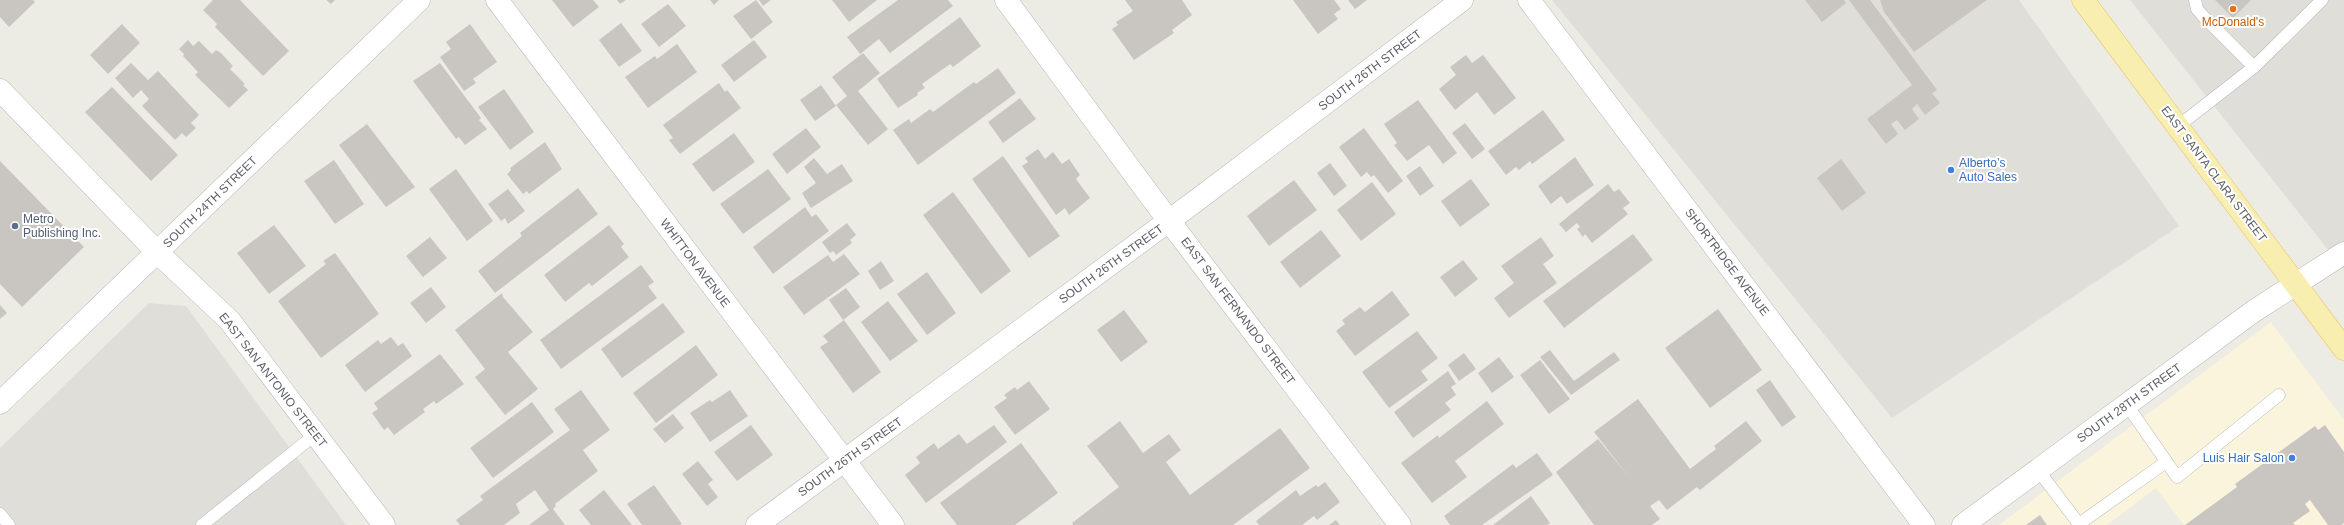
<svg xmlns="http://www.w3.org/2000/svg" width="2344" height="525" font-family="Arial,sans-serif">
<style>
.commercial{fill:#fbf4dc}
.industrial{fill:#dfded9}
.building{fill:#c9c6c2}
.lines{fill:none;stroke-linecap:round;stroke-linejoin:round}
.service-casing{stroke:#b5b6ba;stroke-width:13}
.minor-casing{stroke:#b5b6ba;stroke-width:23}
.tertiary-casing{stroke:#b5b6ba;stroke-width:23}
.secondary-casing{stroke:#b6b8bd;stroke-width:23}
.primary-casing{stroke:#e5c566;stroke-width:23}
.service{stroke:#fff;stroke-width:12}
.minor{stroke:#fff;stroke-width:22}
.tertiary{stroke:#fff;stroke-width:22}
.secondary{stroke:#fff;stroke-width:22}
.primary{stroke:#f8eeaf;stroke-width:22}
.food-dot{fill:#e8710a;stroke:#fff;stroke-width:1.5}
.shop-dot{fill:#3f7fe0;stroke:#fff;stroke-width:1.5}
.service-dot{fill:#5c6f8a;stroke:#fff;stroke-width:1.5}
.labels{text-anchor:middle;stroke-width:4;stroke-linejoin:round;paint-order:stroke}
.food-label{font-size:12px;fill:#c56008;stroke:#fff}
.street-label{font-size:12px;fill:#5c5f64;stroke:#fff}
.shop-label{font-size:12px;fill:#366cbe;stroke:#fff;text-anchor:start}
.service-label{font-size:12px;fill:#4e5e75;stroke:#fff;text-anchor:start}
</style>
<rect width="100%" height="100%" fill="#edece4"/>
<!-- commercial -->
<polygon class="commercial" points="2271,322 2344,420 2344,525 2184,525 2156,488 2107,525 1999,525"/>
<!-- industrial -->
<g class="industrial">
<polygon points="1552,0 2019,0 2179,226 1892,418"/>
<polygon points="2130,0 2344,0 2344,270"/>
<polygon points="149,303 186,306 346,525 0,525 0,448"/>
</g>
<!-- building -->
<g class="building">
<polygon points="0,0 33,0 35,2 9,27 0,17"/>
<polygon points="213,0 240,0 289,51 263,76 215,27 217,24 203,10"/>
<polygon points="326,0 335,0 331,4"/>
<polygon points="552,0 593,0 599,7 573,27"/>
<polygon points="617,0 626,0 620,4"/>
<polygon points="710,0 719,0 714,5"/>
<polygon points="756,0 773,22 751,39 733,16"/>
<polygon points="759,0 771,0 763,6"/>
<polygon points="832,0 877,0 849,22"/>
<polygon points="898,0 948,0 953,6 890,53 879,39 860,54 847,37"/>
<polygon points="1125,0 1182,0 1192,15 1172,30 1174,33 1134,60 1112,29 1118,25 1116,22 1133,11"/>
<polygon points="1293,0 1334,0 1341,9 1334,14 1338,19 1318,34"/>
<polygon points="1348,0 1367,0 1355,9"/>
<polygon points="1805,0 1844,0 1846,3 1822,22"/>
<polygon points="1849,0 1870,0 1937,90 1932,93 1940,103 1925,115 1917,104 1912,109 1919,119 1905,130 1897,120 1891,124 1898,134 1886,144 1867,119 1912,85"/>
<polygon points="1880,0 1987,0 1914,52 1884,12"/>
<polygon points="2215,0 2251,0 2233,18"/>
<polygon points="668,4 686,26 659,47 641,24"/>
<polygon points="960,17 981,46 953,67 950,64 922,84 925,88 917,93 918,95 898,108 877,79"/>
<polygon points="621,23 642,51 619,67 599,40"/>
<polygon points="122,24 140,43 108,74 90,55"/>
<polygon points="470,24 497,62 473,79 476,83 464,91 440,57 451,49 446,42"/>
<polygon points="188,40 193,46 199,41 212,54 216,50 221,53 233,66 230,69 245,84 243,85 248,90 229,108 195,75 198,72 183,56 184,54 179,49"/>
<polygon points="754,40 767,57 734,82 721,65"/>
<polygon points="677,44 697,72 648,108 625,77 655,56 657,59"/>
<polygon points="863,53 880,73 858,91 888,129 868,145 836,105 847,96 832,77"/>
<polygon points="1466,55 1472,63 1483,55 1516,98 1494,115 1477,92 1455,110 1439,89 1456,75 1450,67"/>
<polygon points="131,63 148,80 158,71 199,115 191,123 196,128 186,137 182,133 175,140 142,106 149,99 141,90 133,98 115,78"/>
<polygon points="440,63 481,118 479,120 487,129 465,145 459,137 456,139 413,81"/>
<polygon points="998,68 1016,93 918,165 893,130 909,119 911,123 930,109 933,112 974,82 976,84"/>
<polygon points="719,83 725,92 727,90 741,108 680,154 669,140 673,138 663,125"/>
<polygon points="821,85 836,106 815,121 800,100"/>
<polygon points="112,87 178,155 151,181 85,112"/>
<polygon points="504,89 534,132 510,150 478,107"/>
<polygon points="1020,98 1036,119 1003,143 988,122"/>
<polygon points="1418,100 1457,153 1443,164 1429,145 1407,161 1394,145 1397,143 1384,124"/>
<polygon points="1543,110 1565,140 1532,164 1530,161 1519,170 1516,167 1506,175 1488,151"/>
<polygon points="1465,123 1485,149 1472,159 1452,133"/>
<polygon points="367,124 415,187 386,207 339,145"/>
<polygon points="806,128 821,147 787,174 772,154"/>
<polygon points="1364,128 1403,181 1388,193 1374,175 1371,177 1367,172 1361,177 1339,147"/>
<polygon points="734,133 755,162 713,192 692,164"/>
<polygon points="545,142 562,169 529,194 527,191 523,194 507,174 511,170 510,168"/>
<polygon points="1038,149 1045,159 1053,152 1062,164 1069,159 1080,175 1076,179 1090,198 1069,215 1065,208 1056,215 1022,166 1028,162 1025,158"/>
<polygon points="1003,156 1060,236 1029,258 972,179"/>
<polygon points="1575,157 1594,185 1567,204 1561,196 1551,204 1538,186"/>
<polygon points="814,158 827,174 842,164 853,181 811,208 802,193 816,183 804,167"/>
<polygon points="1841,159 1866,193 1842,211 1817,178"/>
<polygon points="334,160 364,204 335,224 304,181"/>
<polygon points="0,161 84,247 22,307 0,284"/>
<polygon points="1330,163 1347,186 1334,196 1317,173"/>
<polygon points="1420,166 1434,186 1420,196 1406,176"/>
<polygon points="456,169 493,221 467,241 429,189"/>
<polygon points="768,169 791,199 743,234 720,204"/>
<polygon points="1471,179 1490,205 1460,227 1441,201"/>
<polygon points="1294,180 1317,210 1269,246 1247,216"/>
<polygon points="1372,182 1396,214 1361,241 1337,210"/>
<polygon points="1608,184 1614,192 1619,189 1630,203 1623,208 1628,214 1592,243 1585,234 1583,237 1577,229 1580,227 1577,223 1566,232 1559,224"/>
<polygon points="578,188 598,214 495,293 478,271 522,236 520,233"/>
<polygon points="508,189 525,211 508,224 505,218 501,221 488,204"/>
<polygon points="953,192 1011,271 981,294 923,215"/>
<polygon points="805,207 812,217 816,214 829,231 773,274 753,247"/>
<polygon points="847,223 856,235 850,240 852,243 836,255 833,251 830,253 822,242"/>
<polygon points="274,225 306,266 269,294 237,253"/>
<polygon points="609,225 624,244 621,247 629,257 592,286 589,283 565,302 544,275"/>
<polygon points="1321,230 1341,256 1300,288 1280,262"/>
<polygon points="1633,234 1653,260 1564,328 1543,301"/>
<polygon points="430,237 447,258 423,277 406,256"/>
<polygon points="1541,237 1554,256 1543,264 1557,283 1509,318 1494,298 1514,283 1501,266"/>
<polygon points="335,253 379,314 321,358 278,301 326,264 323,261"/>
<polygon points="844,254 860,274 804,315 783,287 828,255 833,262"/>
<polygon points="1463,260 1478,279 1455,297 1440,277"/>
<polygon points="881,261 894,281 880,290 868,271"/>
<polygon points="641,265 654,282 648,286 657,298 561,369 540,340"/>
<polygon points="927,272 956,313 927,335 897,294"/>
<polygon points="431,287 446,307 426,323 410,303"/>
<polygon points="846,288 860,307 843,320 829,300"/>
<polygon points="1392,291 1410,315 1355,356 1336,331 1345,324 1342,320 1360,307 1365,312"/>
<polygon points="502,293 503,297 533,332 508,352 538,389 505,415 475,377 485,369 455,330"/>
<polygon points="888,301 918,341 890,361 861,322"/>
<polygon points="663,303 685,332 622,378 601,349"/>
<polygon points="0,305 7,313 0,319"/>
<polygon points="1718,309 1762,370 1710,408 1665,348"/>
<polygon points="1124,310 1148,342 1121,362 1097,330"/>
<polygon points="844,320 881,372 853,393 820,347 828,342 823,336"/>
<polygon points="1417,331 1438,358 1421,371 1428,380 1389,408 1362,372"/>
<polygon points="391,337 398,346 403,343 412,356 365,392 345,365 378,340 381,344"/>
<polygon points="696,345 718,375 656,423 633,393"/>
<polygon points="1550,350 1574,381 1614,352 1620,360 1571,395 1540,357"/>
<polygon points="1464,353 1476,369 1459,381 1448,365"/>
<polygon points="440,354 464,384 436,404 434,401 423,409 425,412 394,435 388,427 384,430 372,413 378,409 374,403"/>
<polygon points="1499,357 1514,377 1492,393 1478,373"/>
<polygon points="1540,360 1570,399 1549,414 1520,375"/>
<polygon points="1448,371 1456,384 1451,387 1456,395 1445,403 1451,410 1413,438 1394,412"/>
<polygon points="1770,380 1796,417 1782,427 1756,390"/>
<polygon points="1029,381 1050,409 1015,435 994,407 1007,398 1004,395 1015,387 1017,390"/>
<polygon points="581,390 610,430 583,450 598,471 555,504 556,506 553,509 565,525 529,525 549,510 535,490 516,504 520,513 504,525 460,525 456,520 483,500 480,496 570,430 554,409"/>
<polygon points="730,390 748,416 710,442 690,413 710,400 712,402"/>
<polygon points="1638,399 1690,469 1716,449 1714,446 1746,421 1762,441 1700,490 1697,487 1667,510 1659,500 1650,506 1660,519 1652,525 1594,525 1556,472 1598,439 1629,477 1594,432"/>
<polygon points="1487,401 1504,424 1455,461 1467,477 1432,503 1401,463 1438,435 1439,438"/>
<polygon points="532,402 554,432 493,478 470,448"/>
<polygon points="673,414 684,428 665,443 653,429"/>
<polygon points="1120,421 1143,453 1169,434 1181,450 1166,462 1190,495 1280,428 1310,468 1233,525 1073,525 1072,523 1119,487 1087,446"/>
<polygon points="751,425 773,455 737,481 714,452"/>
<polygon points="994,425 1007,442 926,503 905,475 920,463 916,457 934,443 938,449 959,434 967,444"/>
<polygon points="2325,425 2344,452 2344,523 2342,525 2328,525 2310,500 2305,504 2310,511 2293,523 2295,525 2185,525 2237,487 2235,484 2315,426 2318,430"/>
<polygon points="1021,443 1058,493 1015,525 957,525 940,503"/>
<polygon points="1537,453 1553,475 1482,525 1450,525 1444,516 1513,464 1516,468"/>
<polygon points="698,461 713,480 708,484 718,497 707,506 682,474"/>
<polygon points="1325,482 1340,502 1317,520 1314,516 1302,525 1259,525 1256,521 1296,490 1300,496 1316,485 1318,487"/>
<polygon points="654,485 682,524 680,525 642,525 627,504"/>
<polygon points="604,490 632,525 591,525 579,510"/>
<polygon points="1531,496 1550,523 1547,525 1493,525"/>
<polygon points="2040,515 2047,525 2026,525"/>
<polygon points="1336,520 1340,525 1329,525"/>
</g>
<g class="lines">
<defs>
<g id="service">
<polyline points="2195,0 2197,9 2202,15 2254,67"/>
<polyline points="2177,127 2254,67 2322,0"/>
<polyline points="2127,405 2177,477 2279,395"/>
<polyline points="2038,470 2079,524 2166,462"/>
<polyline points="0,514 9,525"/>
<polyline points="202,525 316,434"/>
</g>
<g id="minor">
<polyline points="497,0 893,525"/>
<polyline points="1006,0 1151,197 1400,525"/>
<polyline points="1529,0 1924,525"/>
<polyline points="757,525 1197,200 1462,0"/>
</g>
<g id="tertiary">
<polyline points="0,90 158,253 230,321 384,525"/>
<polyline points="1963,525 2254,311 2344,253"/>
</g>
<polyline id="secondary" points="0,403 419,0"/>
<polyline id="primary" points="2083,0 2344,349"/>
</defs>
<!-- service casing -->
<use href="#service" class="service-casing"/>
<!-- minor casing -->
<use href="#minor" class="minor-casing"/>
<!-- tertiary casing -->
<use href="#tertiary" class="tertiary-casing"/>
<!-- secondary casing -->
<use href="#secondary" class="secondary-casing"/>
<!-- primary casing -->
<use href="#primary" class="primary-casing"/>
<!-- service -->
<use href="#service" class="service"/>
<!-- minor -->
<use href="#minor" class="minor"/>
<!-- tertiary -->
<use href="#tertiary" class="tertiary"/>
<!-- secondary -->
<use href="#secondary" class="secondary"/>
<!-- primary -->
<use href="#primary" class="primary"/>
</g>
<!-- markers -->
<circle class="food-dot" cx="2233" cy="9" r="4"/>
<g class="shop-dot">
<circle cx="1951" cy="170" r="4"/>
<circle cx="2292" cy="458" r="4"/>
</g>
<circle class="service-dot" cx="15" cy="226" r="4"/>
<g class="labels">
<!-- food labels -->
<g class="food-label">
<text x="2233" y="26">McDonald's</text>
</g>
<!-- street labels -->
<g class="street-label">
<text transform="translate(1370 70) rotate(-37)" y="4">SOUTH 26TH STREET</text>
<text transform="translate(2214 174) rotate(53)" y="4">EAST SANTA CLARA STREET</text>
<text transform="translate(210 202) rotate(-44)" y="4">SOUTH 24TH STREET</text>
<text transform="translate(1727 262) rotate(53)" y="4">SHORTRIDGE AVENUE</text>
<text transform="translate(695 263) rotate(53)" y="4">WHITTON AVENUE</text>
<text transform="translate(1111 264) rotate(-36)" y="4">SOUTH 26TH STREET</text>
<text transform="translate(1238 311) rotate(53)" y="4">EAST SAN FERNANDO STREET</text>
<text transform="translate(273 380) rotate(52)" y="4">EAST SAN ANTONIO STREET</text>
<text transform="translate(2129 403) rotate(-36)" y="4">SOUTH 28TH STREET</text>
<text transform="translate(850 457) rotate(-36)" y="4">SOUTH 26TH STREET</text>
</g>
<!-- shop labels -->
<g class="shop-label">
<text x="1959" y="167">Alberto’s<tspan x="1959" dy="14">Auto Sales</tspan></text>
<text x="2284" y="462" text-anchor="end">Luis Hair Salon</text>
</g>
<!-- service labels -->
<g class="service-label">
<text x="23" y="223">Metro<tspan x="23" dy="14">Publishing Inc.</tspan></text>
</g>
</g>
</svg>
